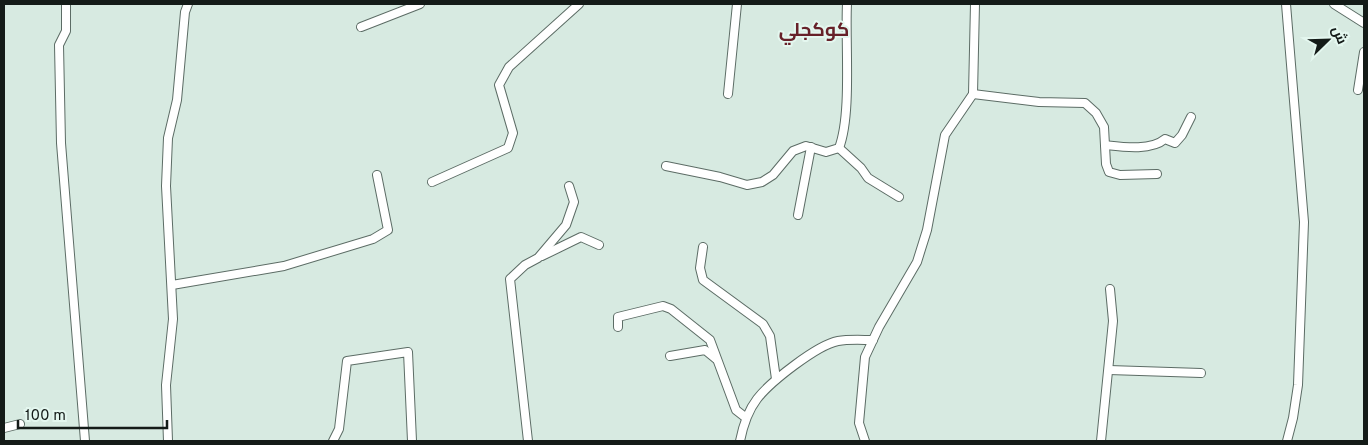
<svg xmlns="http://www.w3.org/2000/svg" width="1368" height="445" font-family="Overpass,Cairo,sans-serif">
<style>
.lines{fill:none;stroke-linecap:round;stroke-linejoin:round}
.minor-casing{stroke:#5c6c65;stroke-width:10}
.minor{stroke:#fff;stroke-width:8}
.labels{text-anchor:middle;stroke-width:4;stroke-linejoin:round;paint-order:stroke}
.district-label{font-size:19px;font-weight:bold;fill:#672129;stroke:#e4f7ef}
</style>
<rect width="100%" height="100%" fill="#d7eae1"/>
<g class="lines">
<defs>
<g id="minor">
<polyline points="66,4 66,31 59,45 61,143 85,441"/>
<polyline points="1286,4 1304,222 1298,385 1293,418 1287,441"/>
<polyline points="1334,4 1364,23"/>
<polyline points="361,27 420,4"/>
<polyline points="1358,90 1364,52"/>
<polyline points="728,94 737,4"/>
<polyline points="973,94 1039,102 1085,103 1096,113 1104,127 1106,164 1109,172 1120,175 1157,174"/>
<path d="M1105,145C1123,147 1151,151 1165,139L1175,143L1182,135L1191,117"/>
<polyline points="839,148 861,168 868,178 899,197"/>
<path d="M666,166L720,177L747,185L762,182L773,175L793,151L806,146L826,152L839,148C852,114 845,43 847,4"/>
<polyline points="432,182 508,148 513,133 499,85 509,67 579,4"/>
<polyline points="798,215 811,147"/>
<polyline points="703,247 700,268 703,280 763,324 770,336 776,379"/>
<polyline points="542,256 581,237 599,245"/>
<polyline points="172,285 284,266 373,239 388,230 377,175"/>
<polyline points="618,327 618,317 663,306 671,309 710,340 736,410 745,417"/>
<polyline points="670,356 705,350 716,359"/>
<polyline points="1109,370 1201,373"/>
<polyline points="4,428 20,424"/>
<polyline points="168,441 166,385 173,319 166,186 168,138 177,100 185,12 188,4"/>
<polyline points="333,441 339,429 347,361 408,352 412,441"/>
<polyline points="528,441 510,279 525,265 538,258 566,225 574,202 569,186"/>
<path d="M740,441C743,426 747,412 757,399C770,382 817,345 838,341C849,339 862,340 873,340"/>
<polyline points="865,441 859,423 865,357 879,327 917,262 927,230 945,135 973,94 975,4"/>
<polyline points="1101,441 1113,321 1110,289"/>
</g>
</defs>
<!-- minor casing -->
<use href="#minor" class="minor-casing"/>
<!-- minor -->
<use href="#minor" class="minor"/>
</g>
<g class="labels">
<!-- district labels -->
<g class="district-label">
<text x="814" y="36">كوكجلي</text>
</g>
</g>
<!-- border -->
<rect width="1368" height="445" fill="none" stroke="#141b18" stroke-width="10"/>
<!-- north arrow -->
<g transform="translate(1328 40) rotate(67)" stroke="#e4f7ef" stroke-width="4" paint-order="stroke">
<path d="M0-4L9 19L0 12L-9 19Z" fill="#141b18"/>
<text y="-8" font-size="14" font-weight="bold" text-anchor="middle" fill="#141b18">ش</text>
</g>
<!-- scale -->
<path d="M18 420v8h149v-8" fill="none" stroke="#141b18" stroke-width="2.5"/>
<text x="25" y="420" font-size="15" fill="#141b18" stroke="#e4f7ef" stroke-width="4" paint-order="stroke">100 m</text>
</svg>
